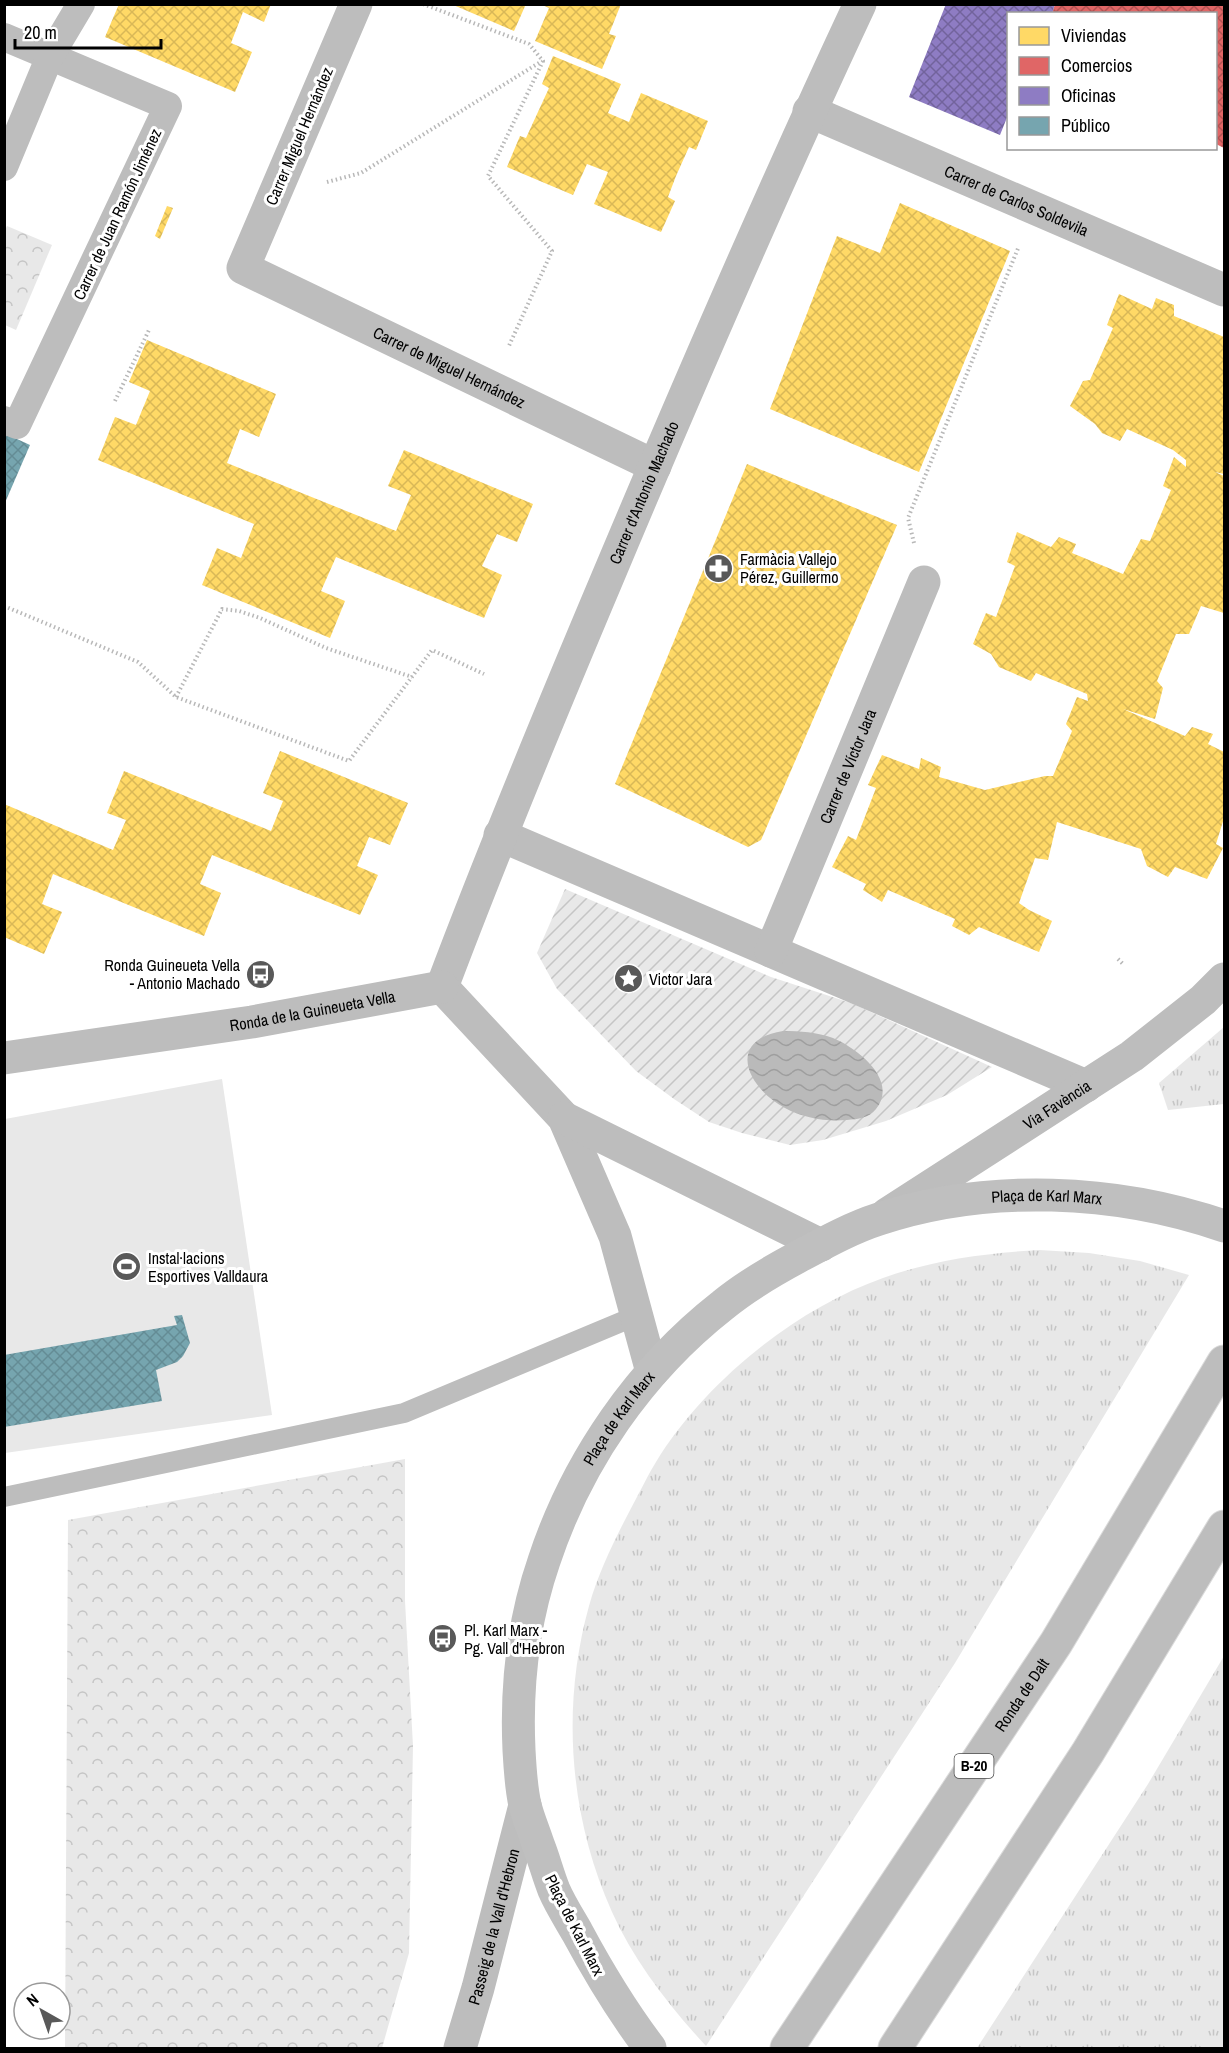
<svg xmlns="http://www.w3.org/2000/svg" width="1229" height="2053" font-family="'Archivo Narrow',sans-serif">
<style>
.grass{fill:url(#grass-tufts)}
.forest{fill:url(#forest-crowns)}
.garden{fill:url(#garden-furrows)}
.pitch{fill:#e8e8e8}
.water{fill:url(#water-waves)}
.homes{fill:url(#homes-cross-hatch)}
.shops{fill:url(#shops-cross-hatch)}
.offices{fill:url(#offices-cross-hatch)}
.public{fill:url(#public-cross-hatch)}
.lines{fill:none;stroke-linecap:round;stroke-linejoin:round}
.trunk-casing{stroke:#dbdbdb;stroke-width:35}
.path{stroke:#b8b8b8;stroke-width:4;stroke-dasharray:1.5 3;stroke-linecap:butt}
.service{stroke:#bdbdbd;stroke-width:20}
.pedestrian{stroke:#bdbdbd;stroke-width:28}
.minor{stroke:#bdbdbd;stroke-width:33}
.tertiary{stroke:#bdbdbd;stroke-width:33}
.secondary{stroke:#bfbfbf;stroke-width:33}
.trunk{stroke:#bdbdbd;stroke-width:33}
.labels{text-anchor:middle;stroke-width:6;stroke-linejoin:round;paint-order:stroke}
.shield{fill:#fff;stroke:#4c4c4c;stroke-width:1.5}
.shield-label{font-size:15px;font-weight:bold;fill:#000}
.street-label{font-size:16px;fill:#000;stroke:#fff}
.poi-label{font-size:16px;fill:#000;stroke:#fff;text-anchor:start}
</style>
<defs>
<pattern id="grass-tufts" width="24" height="20" patternUnits="userSpaceOnUse" patternTransform="scale(1.5)"><rect width="24" height="20" fill="#e8e8e8"/><path d="M3 7l-1-3M5 7V3M7 7l1-3M15 17l-1-3M17 17v-4M19 17l1-3" fill="none" stroke="#c5c5c5"/></pattern>
<pattern id="forest-crowns" width="20" height="18" patternUnits="userSpaceOnUse" patternTransform="scale(1.5)"><rect width="20" height="18" fill="#e8e8e8"/><path d="M2 6a3 3 0 1 1 6 0M12 15a3 3 0 1 1 6 0" fill="none" stroke="#c5c5c5"/></pattern>
<pattern id="garden-furrows" width="10" height="10" patternUnits="userSpaceOnUse" patternTransform="scale(1.5)"><rect width="10" height="10" fill="#e8e8e8"/><path d="M-1 1l2-2M0 10L10 0M9 11l2-2" fill="none" stroke="#c5c5c5"/></pattern>
<pattern id="water-waves" width="16" height="10" patternUnits="userSpaceOnUse" patternTransform="scale(1.5)"><rect width="16" height="10" fill="#bababa"/><path d="M0 5q4-4 8 0t8 0" fill="none" stroke="#9e9e9e"/></pattern>
<pattern id="homes-cross-hatch" width="8" height="8" patternUnits="userSpaceOnUse" patternTransform="scale(1.5)"><rect width="8" height="8" fill="#ffd966"/><path d="M0 0l8 8M0 8l8-8" fill="none" stroke="#d9b857"/></pattern>
<pattern id="shops-cross-hatch" width="8" height="8" patternUnits="userSpaceOnUse" patternTransform="scale(1.5)"><rect width="8" height="8" fill="#e06666"/><path d="M0 0l8 8M0 8l8-8" fill="none" stroke="#b35252"/></pattern>
<pattern id="offices-cross-hatch" width="8" height="8" patternUnits="userSpaceOnUse" patternTransform="scale(1.5)"><rect width="8" height="8" fill="#8e7cc3"/><path d="M0 0l8 8M0 8l8-8" fill="none" stroke="#72639c"/></pattern>
<pattern id="public-cross-hatch" width="8" height="8" patternUnits="userSpaceOnUse" patternTransform="scale(1.5)"><rect width="8" height="8" fill="#76a5af"/><path d="M0 0l8 8M0 8l8-8" fill="none" stroke="#648c95"/></pattern>
</defs>
<rect width="100%" height="100%" fill="#fff"/>
<!-- grass -->
<g class="grass">
<polygon points="1224,1027 1224,1104 1168,1110 1159,1083"/>
<path d="M1039,1250L1089,1253L1140,1261L1189,1275L955,1663L706,2046C669,2006 634,1961 612,1912C569,1816 561,1707 589,1606C600,1567 619,1531 638,1495C644,1484 649,1473 656,1462C704,1383 795,1309 883,1278C933,1260 985,1253 1039,1250Z"/>
<polygon points="1224,1656 1224,2048 977,2048 1148,1784"/>
</g>
<!-- forest -->
<g class="forest">
<polygon points="7,226 52,245 16,330 5,325 4,232"/>
<polygon points="405,1459 405,1601 413,1746 409,1953 382,2048 65,2048 68,1520"/>
</g>
<!-- garden -->
<polygon class="garden" points="565,889 771,977 851,1003 992,1067 947,1095 886,1121 823,1140 790,1145 742,1133 709,1122 674,1099 636,1071 557,989 537,953"/>
<!-- pitch -->
<polygon class="pitch" points="222,1079 272,1415 5,1453 5,1119"/>
<!-- water -->
<path class="water" d="M783,1031C800,1031 817,1032 833,1038C857,1048 899,1080 876,1109C869,1118 858,1119 847,1120C826,1122 803,1118 785,1108C747,1088 725,1040 783,1031Z"/>
<!-- homes -->
<g class="homes">
<polygon points="119,4 146,6 271,4 264,22 243,12 231,43 252,52 235,92 105,37"/>
<polygon points="451,4 526,4 514,31"/>
<polygon points="540,4 621,4 609,34 616,36 602,69 535,41 549,8"/>
<polygon points="553,56 621,84 608,113 629,122 641,93 708,121 696,150 689,147 676,176 668,197 675,201 661,232 594,204 608,172 587,164 573,195 507,167 520,136 526,138 549,88 542,84"/>
<polygon points="900,203 1010,251 919,472 770,409 837,236 880,253"/>
<polygon points="167,206 173,208 160,239 155,236"/>
<polygon points="1119,294 1152,309 1156,298 1174,305 1174,316 1224,337 1224,474 1215,472 1224,476 1224,613 1201,606 1189,634 1176,634 1157,681 1163,688 1155,719 1123,709 1185,736 1192,727 1213,734 1208,744 1224,752 1224,818 1216,844 1223,848 1207,879 1175,867 1168,877 1147,866 1141,849 1057,822 1048,860 1035,858 1019,903 1029,910 1052,921 1039,952 979,927 969,935 952,926 955,919 888,890 882,902 863,890 866,884 832,867 848,836 856,840 876,788 868,785 882,755 919,769 921,758 941,767 939,777 985,790 1045,776 1053,776 1072,731 1066,724 1077,697 1088,701 1087,694 1036,673 1031,681 999,667 991,654 973,644 986,613 996,617 1015,566 1007,562 1017,532 1051,547 1059,537 1076,544 1072,553 1123,574 1141,539 1150,541 1171,490 1163,486 1174,457 1186,467 1186,460 1173,450 1127,429 1120,441 1102,433 1095,424 1070,406 1083,381 1090,380 1113,328 1107,325"/>
<polygon points="147,340 276,394 259,437 240,429 227,463 396,531 411,495 388,486 404,450 533,504 517,542 497,534 482,566 502,575 484,618 336,557 321,591 345,601 330,638 202,585 217,548 241,558 254,524 98,460 115,417 136,425 150,391 129,382"/>
<polygon points="747,464 897,525 761,840 748,847 615,784"/>
<polygon points="280,751 408,803 390,845 369,837 357,866 378,875 360,915 212,855 200,884 221,893 204,936 53,874 42,904 62,912 44,954 4,937 4,804 113,850 126,820 107,813 124,771 271,831 283,801 263,793"/>
</g>
<!-- shops -->
<polygon class="shops" points="1055,4 1224,4 1224,148 1216,144 1216,14 1052,14"/>
<!-- offices -->
<polygon class="offices" points="946,4 1055,4 1052,14 1008,14 1008,115 1000,135 909,97"/>
<!-- public -->
<g class="public">
<polygon points="4,433 30,445 4,505"/>
<polygon points="182,1315 190,1343 183,1356 177,1362 156,1370 162,1401 4,1427 4,1355 177,1325 174,1316"/>
</g>
<g class="lines">
<defs>
<g id="trunk">
<path id="s9" d="M787,2048L1056,1643L1224,1362"/>
<polyline points="895,2048 1088,1752 1224,1527"/>
</g>
</defs>
<!-- trunk casing -->
<use href="#trunk" class="trunk-casing"/>
<!-- path -->
<g class="path">
<polyline points="423,4 529,44 543,61 488,176 552,251 508,348"/>
<polyline points="327,182 361,173 542,61"/>
<polyline points="115,401 149,330"/>
<polyline points="914,543 908,518 1019,246"/>
<polyline points="4,606 138,662 176,697 349,761 432,650 484,674"/>
<polyline points="176,697 222,609 239,611 260,618 326,648 412,677"/>
<polyline points="1118,959 1124,965"/>
</g>
<!-- service -->
<polyline class="service" points="4,1497 404,1413 638,1315"/>
<!-- pedestrian -->
<g class="pedestrian">
<polyline points="4,37 168,106 17,425 4,420"/>
<polyline points="4,167 50,56 81,4"/>
</g>
<!-- minor -->
<g class="minor">
<path id="s1" d="M356,4L243,268L655,466"/>
<path id="s2" d="M809,111L1224,290"/>
<polyline points="500,835 1086,1086"/>
<path id="s3" d="M771,951L924,582"/>
<path id="s4" d="M442,987C494,849 550,714 607,579C688,386 771,194 860,4"/>
<polyline points="442,987 564,1118 615,1236 652,1372"/>
<path id="s5" d="M4,1058L252,1022L442,987"/>
<polyline points="564,1118 821,1245"/>
</g>
<!-- tertiary -->
<g class="tertiary">
<path id="s6" d="M887,1214L1132,1056L1203,1000L1224,979"/>
<path id="s7" d="M460,2048L478,1988L525,1805"/>
</g>
<!-- secondary -->
<path class="secondary" id="s8" d="M650,2048C622,2011 599,1973 577,1932C569,1918 560,1904 554,1890C548,1875 544,1859 538,1844C534,1831 528,1818 525,1805C521,1788 520,1768 519,1750C516,1686 523,1622 544,1561C577,1461 640,1370 723,1305C746,1286 772,1271 798,1257C824,1243 851,1228 879,1219C988,1183 1117,1189 1224,1226"/>
<!-- trunk -->
<use href="#trunk" class="trunk"/>
</g>
<!-- icons -->
<defs>
<symbol id="pharmacy-disc" viewBox="-11 -11 22 22"><circle r="9.5" fill="#595959" stroke="#fff"/><path d="M-2-6h4v4h4v4h-4v4h-4v-4h-4v-4h4Z" fill="#fff"/></symbol>
<symbol id="bus-disc" viewBox="-11 -11 22 22"><circle r="9.5" fill="#595959" stroke="#fff"/><path d="M-5-6H5V4H4V6H2V4H-2V6H-4V4H-5ZM-3.5-4V0h7V-4ZM-3.5 1.2v1.5H-2V1.2ZM2 1.2v1.5H3.5V1.2Z" fill="#fff"/></symbol>
<symbol id="sight-disc" viewBox="-11 -11 22 22"><circle r="9.5" fill="#595959" stroke="#fff"/><path d="M0-6L1.8-2.2L6-1.7L2.9 1.2L3.7 5.4L0 3.3L-3.7 5.4L-2.9 1.2L-6-1.7L-1.8-2.2Z" fill="#fff"/></symbol>
<symbol id="stadium-disc" viewBox="-11 -11 22 22"><circle r="9.5" fill="#595959" stroke="#fff"/><path d="M0-5a6.5 5 0 1 0 0 10a6.5 5 0 1 0 0-10ZM-3.5-1.8h7v3.6h-7Z" fill="#fff"/></symbol>
</defs>
<g fill-rule="evenodd">
<use href="#pharmacy-disc" x="702" y="552" width="33" height="33"/>
<use href="#bus-disc" x="244" y="958" width="33" height="33"/>
<use href="#sight-disc" x="612" y="962" width="33" height="33"/>
<use href="#stadium-disc" x="110" y="1250" width="33" height="33"/>
<use href="#bus-disc" x="426" y="1622" width="33" height="33"/>
</g>
<g class="labels">
<!-- shield labels -->
<rect class="shield" x="954.5" y="1754" width="39" height="24" rx="4.5"/>
<g class="shield-label">
<text x="974" y="1771">B-20</text>
</g>
<!-- street labels -->
<g class="street-label">
<text transform="translate(299 136) rotate(-67)" y="6">Carrer Miguel Hernández</text>
<text dy="6" stroke="none"><textPath href="#s2" startOffset="226">Carrer de Carlos Soldevila</textPath></text>
<text transform="translate(117 214) rotate(-65)" y="6">Carrer de Juan Ramón Jiménez</text>
<text dy="6" stroke="none"><textPath href="#s1" startOffset="516">Carrer de Miguel Hernández</textPath></text>
<text dy="6" stroke="none"><textPath href="#s4" startOffset="534">Carrer d'Antonio Machado</textPath></text>
<text dy="6" stroke="none"><textPath href="#s3" startOffset="200">Carrer de Víctor Jara</textPath></text>
<text dy="6" stroke="none"><textPath href="#s5" startOffset="312">Ronda de la Guineueta Vella</textPath></text>
<text dy="6" stroke="none"><textPath href="#s6" startOffset="202">Via Favència</textPath></text>
<text dy="6" stroke="none"><textPath href="#s8" startOffset="1188">Plaça de Karl Marx</textPath></text>
<text dy="6" stroke="none"><textPath href="#s8" startOffset="684">Plaça de Karl Marx</textPath></text>
<text dy="6" stroke="none"><textPath href="#s9" startOffset="424">Ronda de Dalt</textPath></text>
<text transform="translate(575 1925) rotate(63)" y="6">Plaça de Karl Marx</text>
<text dy="6" stroke="none"><textPath href="#s7" startOffset="126">Passeig de la Vall d'Hebron</textPath></text>
</g>
<!-- poi labels -->
<g class="poi-label">
<text x="740" y="565">Farmàcia Vallejo<tspan x="740" dy="18">Pérez, Guillermo</tspan></text>
<text x="240" y="971" text-anchor="end">Ronda Guineueta Vella<tspan x="240" dy="18">- Antonio Machado</tspan></text>
<text x="649" y="985">Victor Jara</text>
<text x="148" y="1264">Instal·lacions<tspan x="148" dy="18">Esportives Valldaura</tspan></text>
<text x="464" y="1636">Pl. Karl Marx -<tspan x="464" dy="18">Pg. Vall d'Hebron</tspan></text>
</g>
</g>
<!-- border -->
<rect width="1229" height="2053" fill="none" stroke="#000000" stroke-width="12"/>
<!-- legend -->
<rect x="1007" y="12" width="210" height="138" fill="#ffffff" stroke="#999999" stroke-width="1.5"/>
<rect x="1019" y="27" width="30" height="18" fill="#ffd966" stroke="#999999" stroke-width="1.5"/>
<text x="1061" y="42" font-size="18" fill="#000000">Viviendas</text>
<rect x="1019" y="57" width="30" height="18" fill="#e06666" stroke="#999999" stroke-width="1.5"/>
<text x="1061" y="72" font-size="18" fill="#000000">Comercios</text>
<rect x="1019" y="87" width="30" height="18" fill="#8e7cc3" stroke="#999999" stroke-width="1.5"/>
<text x="1061" y="102" font-size="18" fill="#000000">Oficinas</text>
<rect x="1019" y="117" width="30" height="18" fill="#76a5af" stroke="#999999" stroke-width="1.5"/>
<text x="1061" y="132" font-size="18" fill="#000000">Público</text>
<!-- north arrow -->
<g transform="translate(42 2011) rotate(320)"><circle r="28" fill="#ffffff" stroke="#999999" stroke-width="1.5"/>
<path d="M0-4.5L10 22L0 15L-10 22Z" fill="#595959"/>
<text y="-9" font-size="16" font-weight="bold" text-anchor="middle" fill="#000000">N</text>
</g>
<!-- scale -->
<path d="M15 39v9h146v-9" fill="none" stroke="#000000" stroke-width="3"/>
<text x="24" y="39" font-size="18" fill="#000000" stroke="#ffffff" stroke-width="4.5" paint-order="stroke">20 m</text>
</svg>
